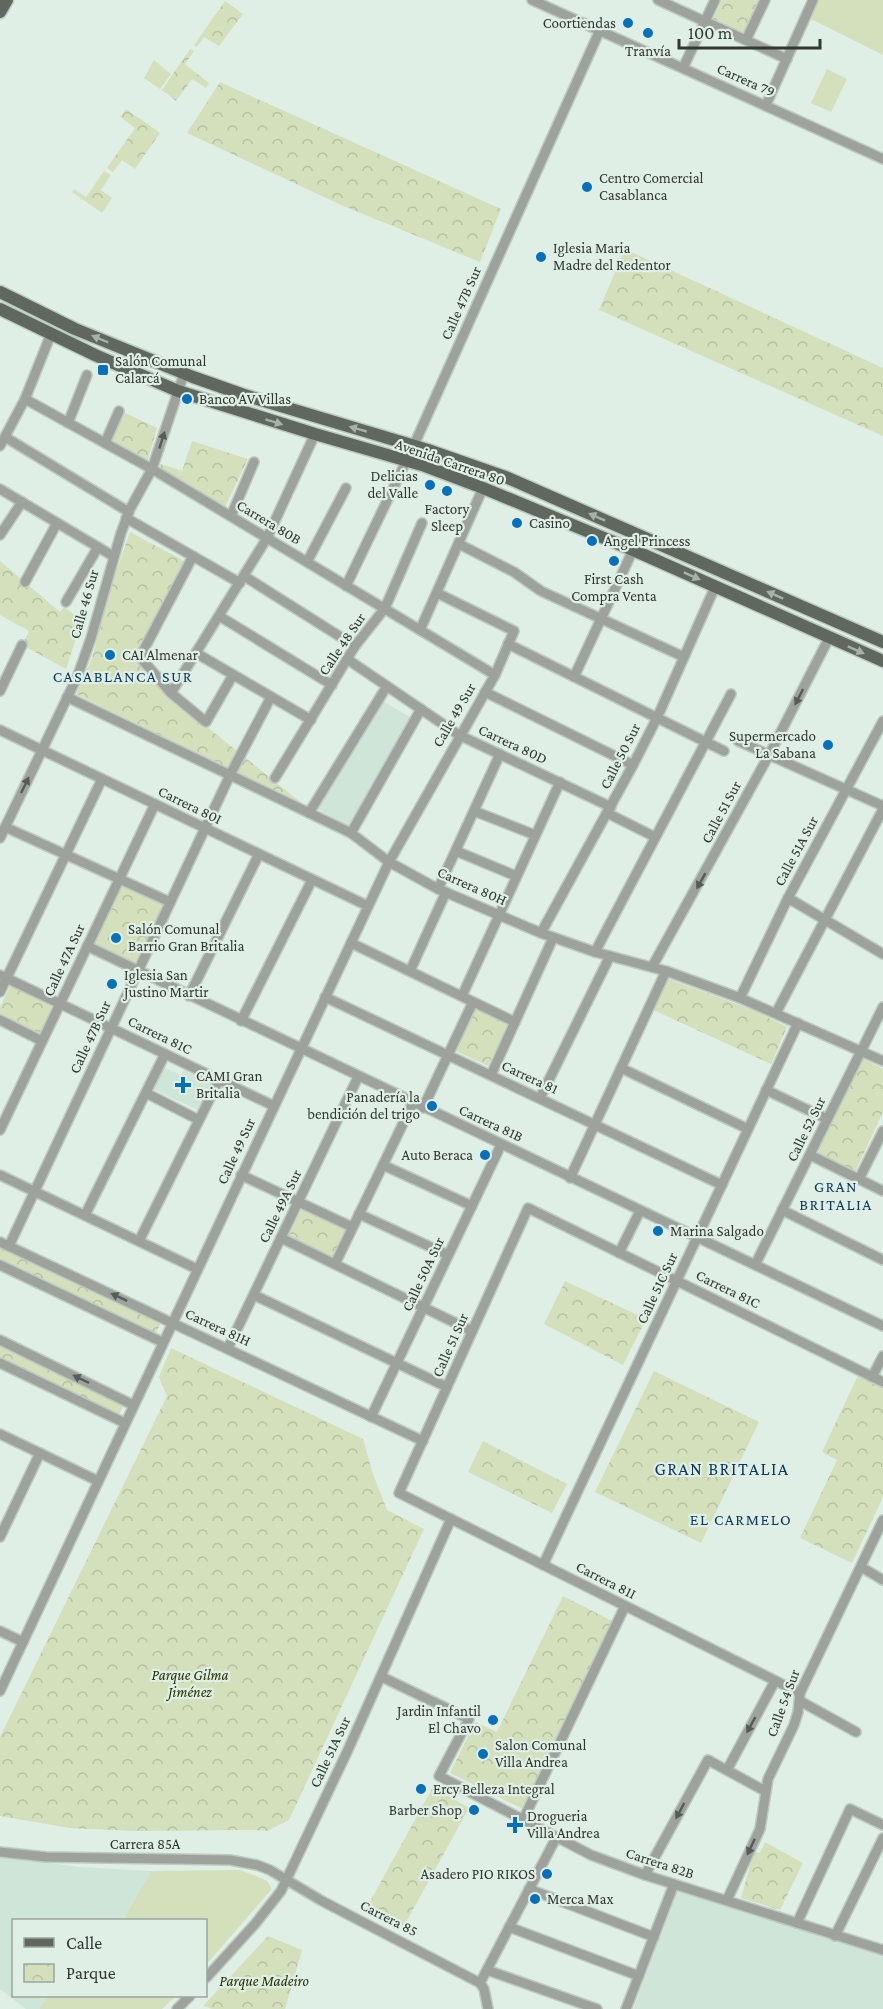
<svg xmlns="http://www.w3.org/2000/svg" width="883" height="2009" font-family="'Crimson Pro',serif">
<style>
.built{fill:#cfe5d7}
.grass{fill:#d4dfbc}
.park{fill:url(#park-crowns)}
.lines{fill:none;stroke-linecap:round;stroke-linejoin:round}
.minor-casing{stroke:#bdcac1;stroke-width:12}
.major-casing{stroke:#bdcac1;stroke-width:15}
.minor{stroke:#9ea29d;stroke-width:9}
.major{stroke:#5f675e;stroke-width:12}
.oneway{fill:#a6b2a8}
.oneway2{fill:#575c58}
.poi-dot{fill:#0570bb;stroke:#e0efe5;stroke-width:2}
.labels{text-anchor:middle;stroke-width:4.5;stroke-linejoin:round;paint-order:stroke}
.poi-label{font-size:15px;fill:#313733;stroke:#e0efe5;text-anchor:start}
.street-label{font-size:15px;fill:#313733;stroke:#e0efe5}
.park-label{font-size:15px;font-style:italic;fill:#293302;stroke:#e0efe5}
.neighbourhood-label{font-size:16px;letter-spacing:1.5px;fill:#0d395e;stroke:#e0efe5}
.quarter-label{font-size:18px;letter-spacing:1.5px;fill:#0d395e;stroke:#e0efe5}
</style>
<defs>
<pattern id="park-crowns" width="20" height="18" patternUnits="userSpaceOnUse" patternTransform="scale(1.5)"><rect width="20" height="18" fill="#d4dfbc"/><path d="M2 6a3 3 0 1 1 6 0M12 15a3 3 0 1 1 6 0" fill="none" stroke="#b6c0a2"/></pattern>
</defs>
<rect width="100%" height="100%" fill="#e0efe5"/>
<!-- built -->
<g class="built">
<polygon points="383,701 413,719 348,827 318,809"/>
<polygon points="163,1067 181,1075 185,1068 213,1080 200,1111 153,1089"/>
<polygon points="0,1856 79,1867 151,1871 123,1920 14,1920 14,1996 49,1996 39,2009 26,2009 0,1989"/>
<polygon points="678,1890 883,1956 883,2009 633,2009"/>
</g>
<!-- grass -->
<g class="grass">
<polygon points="819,0 883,0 883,55 811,19"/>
<polygon points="154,60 171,74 160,89 144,78"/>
<polygon points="827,69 847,79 831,112 811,103"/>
<polygon points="240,1870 259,1877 267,1881 271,1887 271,1890 206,1965 206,1920 123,1920 151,1871"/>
<polygon points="49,1996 176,1996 162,2009 39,2009"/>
</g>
<!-- park -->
<g class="park">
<polygon points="722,0 761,0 745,34 713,19"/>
<polygon points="225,1 243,14 219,46 204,37 197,47 194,45"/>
<polygon points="190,49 194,51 185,64 209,83 206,88 192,79 176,101 162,90"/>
<polygon points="220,82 501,209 480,262 341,205 187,133"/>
<polygon points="126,109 160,133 135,169 122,160 113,172 107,168 135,128 120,117"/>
<polygon points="104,171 111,175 101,190 112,198 102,213 72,192 74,189 86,197"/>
<polygon points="625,249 883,368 883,436 599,310"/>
<polygon points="121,411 157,428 147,463 108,442"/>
<polygon points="192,441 248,459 225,507 159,469 161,464 182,471"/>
<polygon points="130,532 184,561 134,658 170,697 304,805 76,694 92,658 110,589"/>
<polygon points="0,561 60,612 64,607 82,620 66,669 22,645 29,631 0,615"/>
<polygon points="121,882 166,903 137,965 92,944"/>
<polygon points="668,979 753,1010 787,1027 771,1064 653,1010"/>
<polygon points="11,985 54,1006 40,1035 0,1015 0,1007"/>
<polygon points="476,1006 510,1023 488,1066 454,1050"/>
<polygon points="861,1058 883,1069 883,1112 854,1174 814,1154"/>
<polygon points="302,1208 346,1229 333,1258 288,1237"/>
<polygon points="0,1248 161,1323 156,1333 0,1260"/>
<polygon points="565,1281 646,1319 623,1365 544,1324"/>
<polygon points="0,1344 124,1404 119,1415 0,1358"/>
<polygon points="171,1348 363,1439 373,1474 387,1510 424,1529 289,1820 267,1831 253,1830 133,1831 70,1828 0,1816 0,1737 167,1396 159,1377"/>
<polygon points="654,1371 759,1422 701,1543 595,1492"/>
<polygon points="860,1371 883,1382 883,1497 852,1563 800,1538 837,1460 822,1452"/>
<polygon points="483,1441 567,1484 552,1513 468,1472"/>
<polygon points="563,1596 614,1622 523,1809 450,1773 475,1722 497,1732"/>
<polygon points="433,1787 469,1808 404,1926 367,1907"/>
<polygon points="765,1842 803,1863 780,1910 741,1898 754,1851 760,1853"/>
<polygon points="268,1936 302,1950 285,2009 212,2009 203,2006"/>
</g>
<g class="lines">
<defs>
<g id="minor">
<polyline points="532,0 883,159"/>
<polyline points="658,0 787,59"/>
<polyline points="746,40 765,0"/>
<polyline points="683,68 715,0"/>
<polyline points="766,105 813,0"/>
<polyline points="25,399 152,469 495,675"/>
<polyline points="68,423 87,375"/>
<polyline points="5,437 129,512"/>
<polyline points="105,443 119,411"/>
<polyline points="0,446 25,399 51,334"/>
<polyline points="0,489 113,556"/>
<polyline points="231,516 254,462"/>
<polyline points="126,518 240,583"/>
<polyline points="0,535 22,502"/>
<polyline points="459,544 514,572 541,591 684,657"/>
<polyline points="193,556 140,657 171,693 206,722 233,675"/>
<polyline points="307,562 346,488"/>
<polyline points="244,576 355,646"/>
<polyline points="25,582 57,523"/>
<polyline points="346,586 414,445 600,30"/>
<polyline points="66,602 98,547"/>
<polyline points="219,616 332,685"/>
<polyline points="420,630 483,488"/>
<polyline points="508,644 724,751"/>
<polyline points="196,653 311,720"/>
<polyline points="347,659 459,735 611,807"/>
<polyline points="574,677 633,550"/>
<polyline points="0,691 22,645"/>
<polyline points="485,692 633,765"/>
<polyline points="171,693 267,538 315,434"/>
<polyline points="67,697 351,833 389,862 438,889 541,933 595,952 666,971 740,998 883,1061"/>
<polyline points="0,730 368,906"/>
<polyline points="738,741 883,806"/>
<polyline points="275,778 355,646 385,608 422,523"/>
<polyline points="474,811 535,835"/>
<polyline points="309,813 387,686"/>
<polyline points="607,813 655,837"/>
<polyline points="5,827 170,902"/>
<polyline points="351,833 421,709"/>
<polyline points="0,838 78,675 91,638 121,533 130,509 152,469 184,374"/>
<polyline points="456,851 516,876"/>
<polyline points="438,889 500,754"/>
<polyline points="788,898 883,954"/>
<polyline points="541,933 633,765 657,718 715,587"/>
<polyline points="351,943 515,1022"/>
<polyline points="87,946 883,1326"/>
<polyline points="595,952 731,694"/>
<polyline points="652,967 769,755 829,638"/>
<polyline points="410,971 446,892"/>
<polyline points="0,975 274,1106"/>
<polyline points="0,992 102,779"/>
<polyline points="189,996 259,854"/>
<polyline points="462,996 560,782"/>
<polyline points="325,997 722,1185"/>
<polyline points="740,998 788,898 883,721"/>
<polyline points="776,1013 883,809"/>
<polyline points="0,1020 42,1041"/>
<polyline points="241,1021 312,880"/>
<polyline points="621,1068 748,1129"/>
<polyline points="491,1075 553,938"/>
<polyline points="766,1090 827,1119"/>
<polyline points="146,1093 199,1120"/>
<polyline points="540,1098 610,956"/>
<polyline points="423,1108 473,1002"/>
<polyline points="0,1130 155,804"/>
<polyline points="810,1155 883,1191"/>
<polyline points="383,1165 472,1206"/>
<polyline points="0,1175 197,1269"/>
<polyline points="241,1175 352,1227"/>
<polyline points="570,1178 666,971"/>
<polyline points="859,1179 883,1131"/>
<polyline points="782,1210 883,1260"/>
<polyline points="359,1214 448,1255"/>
<polyline points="85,1215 165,1054"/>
<polyline points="281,1238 472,1331"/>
<polyline points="139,1241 219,1080"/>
<polyline points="0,1242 423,1441"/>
<polyline points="9,1246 230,775 271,697"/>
<polyline points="619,1253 640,1211"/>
<polyline points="335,1264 413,1103"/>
<polyline points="0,1265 162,1342"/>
<polyline points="755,1265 883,1007"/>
<polyline points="254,1295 447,1387"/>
<polyline points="0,1340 133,1405"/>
<polyline points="228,1348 358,1077"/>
<polyline points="0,1363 125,1423"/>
<polyline points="872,1377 883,1356"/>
<polyline points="371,1417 501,1145"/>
<polyline points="0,1434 98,1481"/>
<polyline points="0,1537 40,1453"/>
<polyline points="543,1565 798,1023"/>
<polyline points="861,1567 883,1580"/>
<polyline points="0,1631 23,1642"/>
<polyline points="382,1677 469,1719 439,1776 591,1855 645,1875 883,1950"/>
<polyline points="0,1691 389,862 495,675 514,631 437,593"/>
<polyline points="800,1693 399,1493 528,1208 883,1382"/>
<polyline points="800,1701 856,1732"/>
<polyline points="727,1770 775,1681"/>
<polyline points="523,1820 625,1606"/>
<polyline points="0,1852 46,1857 230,1860 257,1865 270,1870 322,1901 480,1983 484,1989 488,2009"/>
<polyline points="645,1875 708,1760 765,1791"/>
<polyline points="529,1889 654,1937"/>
<polyline points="727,1900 760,1829 768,1779 794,1725 798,1712 800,1693 883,1520"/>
<polyline points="797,1923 850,1809 883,1825"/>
<polyline points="509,1927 639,1976"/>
<polyline points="835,1936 883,1838"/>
<polyline points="487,1970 597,2009"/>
<polyline points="206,1978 255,1924 281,1891 347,1752 451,1519"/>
<polyline points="480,1983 556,1838"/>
<polyline points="177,2009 190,1996"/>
<polyline points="626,2009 674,1884"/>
</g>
<g id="major">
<polyline points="0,12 7,0"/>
<polyline points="0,292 75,329 193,377 244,395 428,450 508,478 883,642"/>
<polyline points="0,309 95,355 178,391 315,434 422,465 483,488 633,550 883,661"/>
</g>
</defs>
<!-- minor casing -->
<use href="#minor" class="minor-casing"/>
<!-- major casing -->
<use href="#major" class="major-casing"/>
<!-- minor -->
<use href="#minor" class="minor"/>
<!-- major -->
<use href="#major" class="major"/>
</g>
<!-- one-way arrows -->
<defs><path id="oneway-solid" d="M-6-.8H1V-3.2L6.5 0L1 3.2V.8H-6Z" transform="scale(1.5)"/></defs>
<g class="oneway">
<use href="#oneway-solid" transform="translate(100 339) rotate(-157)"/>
<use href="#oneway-solid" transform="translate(274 422) rotate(17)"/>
<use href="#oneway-solid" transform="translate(358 429) rotate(-164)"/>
<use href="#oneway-solid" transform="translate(597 517) rotate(-156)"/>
<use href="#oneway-solid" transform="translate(692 576) rotate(24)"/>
<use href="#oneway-solid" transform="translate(775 595) rotate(-156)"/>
<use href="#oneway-solid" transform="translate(856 650) rotate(24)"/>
</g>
<g class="oneway2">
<use href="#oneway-solid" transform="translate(162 440) rotate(-72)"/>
<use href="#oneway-solid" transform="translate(799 697) rotate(117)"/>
<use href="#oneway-solid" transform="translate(25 785) rotate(-64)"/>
<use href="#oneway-solid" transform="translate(701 881) rotate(119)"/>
<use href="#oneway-solid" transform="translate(119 1297) rotate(-155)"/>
<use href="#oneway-solid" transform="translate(81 1379) rotate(-154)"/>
<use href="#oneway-solid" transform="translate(751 1725) rotate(119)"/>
<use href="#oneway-solid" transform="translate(680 1811) rotate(118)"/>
<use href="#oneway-solid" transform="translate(751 1847) rotate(115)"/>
</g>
<!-- markers -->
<g class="poi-dot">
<circle cx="628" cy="23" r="6"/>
<circle cx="648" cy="33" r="6"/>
<circle cx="587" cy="187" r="6"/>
<circle cx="541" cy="257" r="6"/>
<rect x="97" y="364" width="12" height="12" rx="3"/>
<circle cx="187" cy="399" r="6"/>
<circle cx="430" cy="485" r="6"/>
<circle cx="447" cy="491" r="6"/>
<circle cx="517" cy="523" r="6"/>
<circle cx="592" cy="541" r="6"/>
<circle cx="614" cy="561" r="6"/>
<circle cx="110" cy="655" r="6"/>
<circle cx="828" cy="745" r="6"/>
<circle cx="116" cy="938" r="6"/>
<circle cx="112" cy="984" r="6"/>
<path d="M180 1076h6v6h6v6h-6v6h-6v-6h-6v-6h6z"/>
<circle cx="432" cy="1106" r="6"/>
<circle cx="485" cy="1155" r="6"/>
<circle cx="658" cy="1231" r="6"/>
<circle cx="493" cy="1720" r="6"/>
<circle cx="483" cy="1754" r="6"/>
<circle cx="421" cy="1789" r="6"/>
<circle cx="474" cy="1810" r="6"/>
<path d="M512 1816h6v6h6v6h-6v6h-6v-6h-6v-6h6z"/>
<circle cx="547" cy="1874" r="6"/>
<circle cx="535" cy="1899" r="6"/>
</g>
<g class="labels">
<!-- poi labels -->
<g class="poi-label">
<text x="616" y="28" text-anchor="end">Coortiendas</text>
<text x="648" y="56" text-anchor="middle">Tranvía</text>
<text x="599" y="183">Centro Comercial<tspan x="599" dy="17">Casablanca</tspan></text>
<text x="553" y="253">Iglesia Maria<tspan x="553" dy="17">Madre del Redentor</tspan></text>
<text x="115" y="366">Salón Comunal<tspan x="115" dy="17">Calarcá</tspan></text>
<text x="199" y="404">Banco AV Villas</text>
<text x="418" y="481" text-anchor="end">Delicias<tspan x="418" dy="17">del Valle</tspan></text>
<text x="447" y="514" text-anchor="middle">Factory<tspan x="447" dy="17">Sleep</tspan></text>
<text x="529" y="528">Casino</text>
<text x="604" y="546">Angel Princess</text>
<text x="614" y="584" text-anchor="middle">First Cash<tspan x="614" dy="17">Compra Venta</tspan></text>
<text x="122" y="660">CAI Almenar</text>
<text x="816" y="741" text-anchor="end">Supermercado<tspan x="816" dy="17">La Sabana</tspan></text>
<text x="128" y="934">Salón Comunal<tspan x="128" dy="17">Barrio Gran Britalia</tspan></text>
<text x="124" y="980">Iglesia San<tspan x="124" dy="17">Justino Martir</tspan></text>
<text x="196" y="1081">CAMI Gran<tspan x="196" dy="17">Britalia</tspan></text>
<text x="420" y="1102" text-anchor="end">Panadería la<tspan x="420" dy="17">bendición del trigo</tspan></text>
<text x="473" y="1160" text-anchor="end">Auto Beraca</text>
<text x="670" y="1236">Marina Salgado</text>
<text x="481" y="1716" text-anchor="end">Jardin Infantil<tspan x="481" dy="17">El Chavo</tspan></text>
<text x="495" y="1750">Salon Comunal<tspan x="495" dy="17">Villa Andrea</tspan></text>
<text x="433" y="1794">Ercy Belleza Integral</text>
<text x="462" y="1815" text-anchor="end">Barber Shop</text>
<text x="527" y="1821">Drogueria<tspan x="527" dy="17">Villa Andrea</tspan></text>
<text x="535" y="1879" text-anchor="end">Asadero PIO RIKOS</text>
<text x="547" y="1904">Merca Max</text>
</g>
<!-- street labels -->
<g class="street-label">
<text transform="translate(746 80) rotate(24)" y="5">Carrera 79</text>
<text transform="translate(461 303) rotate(-66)" y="5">Calle 47B Sur</text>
<text transform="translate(450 462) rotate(19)" y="5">Avenida Carrera 80</text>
<text transform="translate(269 522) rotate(31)" y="5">Carrera 80B</text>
<text transform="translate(84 604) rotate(-74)" y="5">Calle 46 Sur</text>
<text transform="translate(342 644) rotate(-56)" y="5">Calle 48 Sur</text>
<text transform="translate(454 715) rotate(-60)" y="5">Calle 49 Sur</text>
<text transform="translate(513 744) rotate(25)" y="5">Carrera 80D</text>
<text transform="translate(620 756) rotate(-63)" y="5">Calle 50 Sur</text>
<text transform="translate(190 805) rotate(26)" y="5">Carrera 80I</text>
<text transform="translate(721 812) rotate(-62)" y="5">Calle 51 Sur</text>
<text transform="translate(796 851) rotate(-62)" y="5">Calle 51A Sur</text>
<text transform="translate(472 886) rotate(24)" y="5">Carrera 80H</text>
<text transform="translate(64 960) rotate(-65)" y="5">Calle 47A Sur</text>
<text transform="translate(160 1035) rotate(26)" y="5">Carrera 81C</text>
<text transform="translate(90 1037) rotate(-65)" y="5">Calle 47B Sur</text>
<text transform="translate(530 1077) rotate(25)" y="5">Carrera 81</text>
<text transform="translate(491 1123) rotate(25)" y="5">Carrera 81B</text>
<text transform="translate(806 1129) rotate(-64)" y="5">Calle 52 Sur</text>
<text transform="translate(236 1151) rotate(-65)" y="5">Calle 49 Sur</text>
<text transform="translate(280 1206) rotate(-64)" y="5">Calle 49A Sur</text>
<text transform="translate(423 1274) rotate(-65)" y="5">Calle 50A Sur</text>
<text transform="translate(657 1288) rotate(-65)" y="5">Calle 51C Sur</text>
<text transform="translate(728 1289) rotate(26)" y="5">Carrera 81C</text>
<text transform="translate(218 1327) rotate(25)" y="5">Carrera 81H</text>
<text transform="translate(450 1345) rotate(-66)" y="5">Calle 51 Sur</text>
<text transform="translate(606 1580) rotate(27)" y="5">Carrera 81I</text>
<text transform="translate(783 1703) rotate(-70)" y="5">Calle 54 Sur</text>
<text transform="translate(330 1752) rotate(-65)" y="5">Calle 51A Sur</text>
<text x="145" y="1849">Carrera 85A</text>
<text transform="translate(660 1863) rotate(18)" y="5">Carrera 82B</text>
<text transform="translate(389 1918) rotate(27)" y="5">Carrera 85</text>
</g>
<!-- park labels -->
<g class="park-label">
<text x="190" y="1680">Parque Gilma<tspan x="190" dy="17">Jiménez</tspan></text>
<text x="264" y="1986">Parque Madeiro</text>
</g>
<!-- neighbourhood labels -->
<g class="neighbourhood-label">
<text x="123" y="682">CASABLANCA SUR</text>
<text x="836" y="1192">GRAN<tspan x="836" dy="18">BRITALIA</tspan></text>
<text x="741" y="1525">EL CARMELO</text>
</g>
<!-- quarter labels -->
<g class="quarter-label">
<text x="722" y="1475">GRAN BRITALIA</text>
</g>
</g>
<!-- legend -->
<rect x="12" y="1919" width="195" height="78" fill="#e0efe5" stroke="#9aa59e" stroke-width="1.5"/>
<rect x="24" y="1938" width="30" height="9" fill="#5f675e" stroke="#9aa59e" stroke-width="1.5"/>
<text x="66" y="1949" font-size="18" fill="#313733">Calle</text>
<rect x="24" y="1964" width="30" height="18" fill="url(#park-crowns)" stroke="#9aa59e" stroke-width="1.5"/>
<text x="66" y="1979" font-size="18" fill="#313733">Parque</text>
<!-- scale -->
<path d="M679 39v9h141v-9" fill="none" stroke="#313733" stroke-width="3"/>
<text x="688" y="39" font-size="18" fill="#313733" stroke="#e0efe5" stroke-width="4.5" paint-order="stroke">100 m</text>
</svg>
